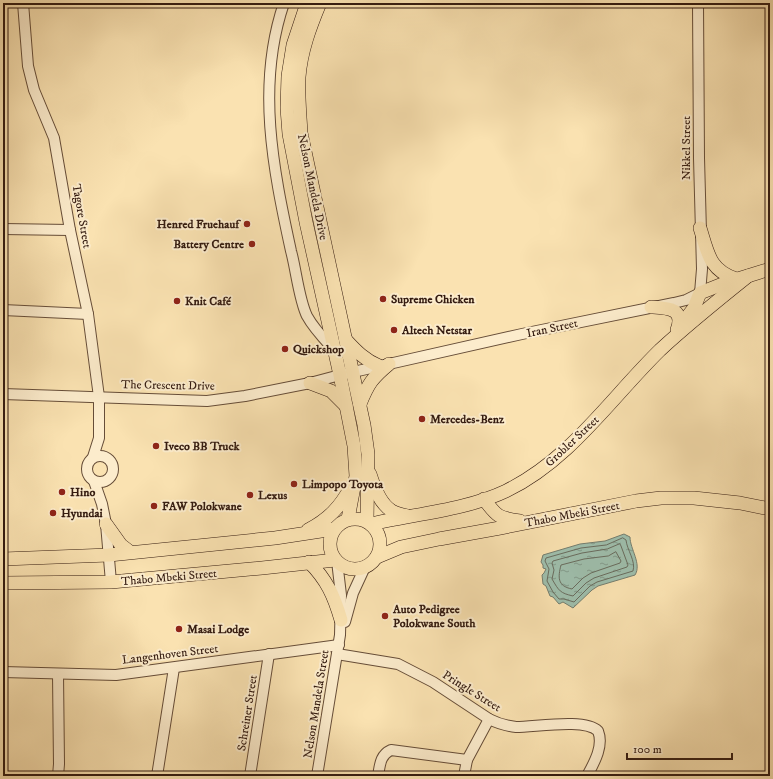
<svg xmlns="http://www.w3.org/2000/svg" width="773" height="779" font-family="'IM FELL DW Pica',serif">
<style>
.water{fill:url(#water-ripples);stroke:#747d6e}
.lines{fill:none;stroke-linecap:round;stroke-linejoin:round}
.shore{stroke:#696c5e;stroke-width:1}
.minor-casing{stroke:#664d38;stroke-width:12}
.major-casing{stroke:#341b10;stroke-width:14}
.minor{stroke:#fceccc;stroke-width:10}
.major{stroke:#fae2b1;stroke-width:13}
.poi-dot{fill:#8f2418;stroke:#fceccc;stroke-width:1.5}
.labels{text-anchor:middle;stroke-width:4;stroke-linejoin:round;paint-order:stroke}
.street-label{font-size:12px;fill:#341b10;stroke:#fceccc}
.poi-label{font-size:12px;font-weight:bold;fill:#341b10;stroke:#fceccc;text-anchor:start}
</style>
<defs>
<pattern id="water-ripples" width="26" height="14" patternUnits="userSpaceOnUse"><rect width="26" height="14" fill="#9ebeac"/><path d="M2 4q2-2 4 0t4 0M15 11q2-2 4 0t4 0" fill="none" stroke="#829a8b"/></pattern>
</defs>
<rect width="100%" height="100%" fill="#fae2b1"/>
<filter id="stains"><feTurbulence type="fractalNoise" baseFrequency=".005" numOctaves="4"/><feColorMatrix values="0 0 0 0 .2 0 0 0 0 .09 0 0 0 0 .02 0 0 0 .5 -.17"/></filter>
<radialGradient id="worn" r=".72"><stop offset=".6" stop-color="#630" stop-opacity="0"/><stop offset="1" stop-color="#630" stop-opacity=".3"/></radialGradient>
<!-- water -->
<path class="water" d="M624,534L630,537C630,549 642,564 635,575L598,586L592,590L573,608L563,602L559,604L553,597L550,596L546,586L543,584L542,575L544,573L546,569L543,568V565L541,562L543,555L580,544L605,541Z"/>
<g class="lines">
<!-- shore -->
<g class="shore">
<path d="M623,538L626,540C627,550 636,561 633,571L597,582L590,586L574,602L564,599H559L553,592L547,581L549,569L545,561L546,558L581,548L606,545Z"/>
<path d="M620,544L621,546L628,565L627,567L594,578L586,583L573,596C560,593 559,591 552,579L554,570L552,563L553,561L582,553L607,549Z"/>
<path d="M616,552L621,561L620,563L591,573L583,578L572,589C557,586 558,577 561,565L584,559L608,556Z"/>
</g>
<defs>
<g id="minor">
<polyline points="23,3 28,66 34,90 54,138 70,230 88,314 99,397 99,438 93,457"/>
<path d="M284,3C256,85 273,168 291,251C296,269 299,300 307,316C314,329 325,340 335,351"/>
<polyline points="3,229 70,230"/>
<polyline points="3,310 88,314"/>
<polyline points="3,394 207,401 245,396 310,383 340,375 522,334 674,303 686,300 700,293 702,269 699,158 698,3"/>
<circle cx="100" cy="469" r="13"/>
<polyline points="94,481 102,504 106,524 111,582"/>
<polyline points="345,622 353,593 365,567"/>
<path d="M337,654L398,664L433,682L489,719C497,723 506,726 516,727C536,727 585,718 598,731C604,746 594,763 587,776"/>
<polyline points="3,672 116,675 339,645"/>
<polyline points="58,776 59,764 58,674"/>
<polyline points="157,776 174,668"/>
<polyline points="250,776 269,654"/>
<polyline points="317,776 340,635 341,595 337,561"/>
<path d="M378,776C380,765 380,755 391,750L467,760"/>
<polyline points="464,776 467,760 489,719"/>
</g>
<g id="major">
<polyline points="307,3 293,45 288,76 287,108 289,134 306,222 340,375 354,446 356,476 348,519"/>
<path d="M320,3C310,27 301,51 299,77C298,96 300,115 301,133L364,425L368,454L367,521"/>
<path d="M700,228C708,253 709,270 736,279"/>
<path d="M651,307C668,308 685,308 677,330"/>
<polyline points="681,325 694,308 700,293 725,283 770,269"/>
<path d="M346,340C356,351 365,360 379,366"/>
<polyline points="310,383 331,391 346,406"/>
<path d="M360,404C368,384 372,378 389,364"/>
<path d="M370,474C374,487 380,504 392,511C397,514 403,515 408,516"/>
<path d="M484,499C497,517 499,518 520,521"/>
<circle cx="355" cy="544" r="25"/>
<polyline points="106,524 121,545 130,552"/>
<path d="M371,524C414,514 466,510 506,491C570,460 610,399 660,350C688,324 718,300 748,276"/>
<path d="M308,530C329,519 340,507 351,487"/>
<polyline points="377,557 401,547 439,539 500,528 636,501 661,498 694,498 740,503 770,509"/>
<polyline points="3,559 109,555 275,538 334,529"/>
<path d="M309,562C327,580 334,596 341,620"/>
<polyline points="3,583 111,582 262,568 335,560"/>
</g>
</defs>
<!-- minor casing -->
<use href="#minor" class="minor-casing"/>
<!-- major casing -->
<use href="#major" class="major-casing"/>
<!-- minor -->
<use href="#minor" class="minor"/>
<!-- major -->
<use href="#major" class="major"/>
</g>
<!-- markers -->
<g class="poi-dot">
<circle cx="247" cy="224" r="4"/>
<circle cx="252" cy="244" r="4"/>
<circle cx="383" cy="299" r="4"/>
<circle cx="177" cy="301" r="4"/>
<circle cx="394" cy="330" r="4"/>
<circle cx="285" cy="349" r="4"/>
<circle cx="422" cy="419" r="4"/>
<circle cx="156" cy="446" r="4"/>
<circle cx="294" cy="484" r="4"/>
<circle cx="62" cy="492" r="4"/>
<circle cx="250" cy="495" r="4"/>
<circle cx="154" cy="506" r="4"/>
<circle cx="53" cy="513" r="4"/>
<circle cx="385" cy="616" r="4"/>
<circle cx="179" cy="629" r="4"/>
</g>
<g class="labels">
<!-- street labels -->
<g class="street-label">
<text transform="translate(686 148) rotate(-90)" y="4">Nikkel Street</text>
<text transform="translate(313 187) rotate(78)" y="4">Nelson Mandela Drive</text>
<text transform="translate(82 216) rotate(80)" y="4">Tagore Street</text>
<text transform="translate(552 328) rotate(-12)" y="4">Iran Street</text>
<text transform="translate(168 385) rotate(1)" y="4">The Crescent Drive</text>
<text transform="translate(572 441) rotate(-43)" y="4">Grobler Street</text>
<text transform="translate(572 514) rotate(-11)" y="4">Thabo Mbeki Street</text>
<text transform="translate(169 577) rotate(-5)" y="4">Thabo Mbeki Street</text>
<text transform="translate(170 654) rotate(-7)" y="4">Langenhoven Street</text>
<text transform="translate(472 691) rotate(32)" y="4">Pringle Street</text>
<text transform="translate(316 704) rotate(-81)" y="4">Nelson Mandela Street</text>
<text transform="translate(247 713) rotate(-81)" y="4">Schreiner Street</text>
</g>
<!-- poi labels -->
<g class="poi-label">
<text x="239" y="228" text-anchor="end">Henred Fruehauf</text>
<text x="244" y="248" text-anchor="end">Battery Centre</text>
<text x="391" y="303">Supreme Chicken</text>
<text x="185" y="305">Knit Café</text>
<text x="402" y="334">Altech Netstar</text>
<text x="293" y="353">Quickshop</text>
<text x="430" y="423">Mercedes-Benz</text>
<text x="164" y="450">Iveco BB Truck</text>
<text x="302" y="488">Limpopo Toyota</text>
<text x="70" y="496">Hino</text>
<text x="258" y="499">Lexus</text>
<text x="162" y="510">FAW Polokwane</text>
<text x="61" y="517">Hyundai</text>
<text x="393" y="613">Auto Pedigree<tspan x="393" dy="14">Polokwane South</tspan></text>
<text x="187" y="633">Masai Lodge</text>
</g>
</g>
<!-- margin -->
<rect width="773" height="779" fill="none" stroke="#fae2b1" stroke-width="16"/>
<rect x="4" y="4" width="765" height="771" fill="none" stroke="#341b10" stroke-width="2"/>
<rect x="8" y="8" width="757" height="763" fill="none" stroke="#341b10"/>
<!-- scale -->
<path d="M627 753v6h105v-6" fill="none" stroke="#341b10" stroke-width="2"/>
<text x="633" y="753" font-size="12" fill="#341b10" stroke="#fceccc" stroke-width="3" paint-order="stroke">100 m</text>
<rect width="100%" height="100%" filter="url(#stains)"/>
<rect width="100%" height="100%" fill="url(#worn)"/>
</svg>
